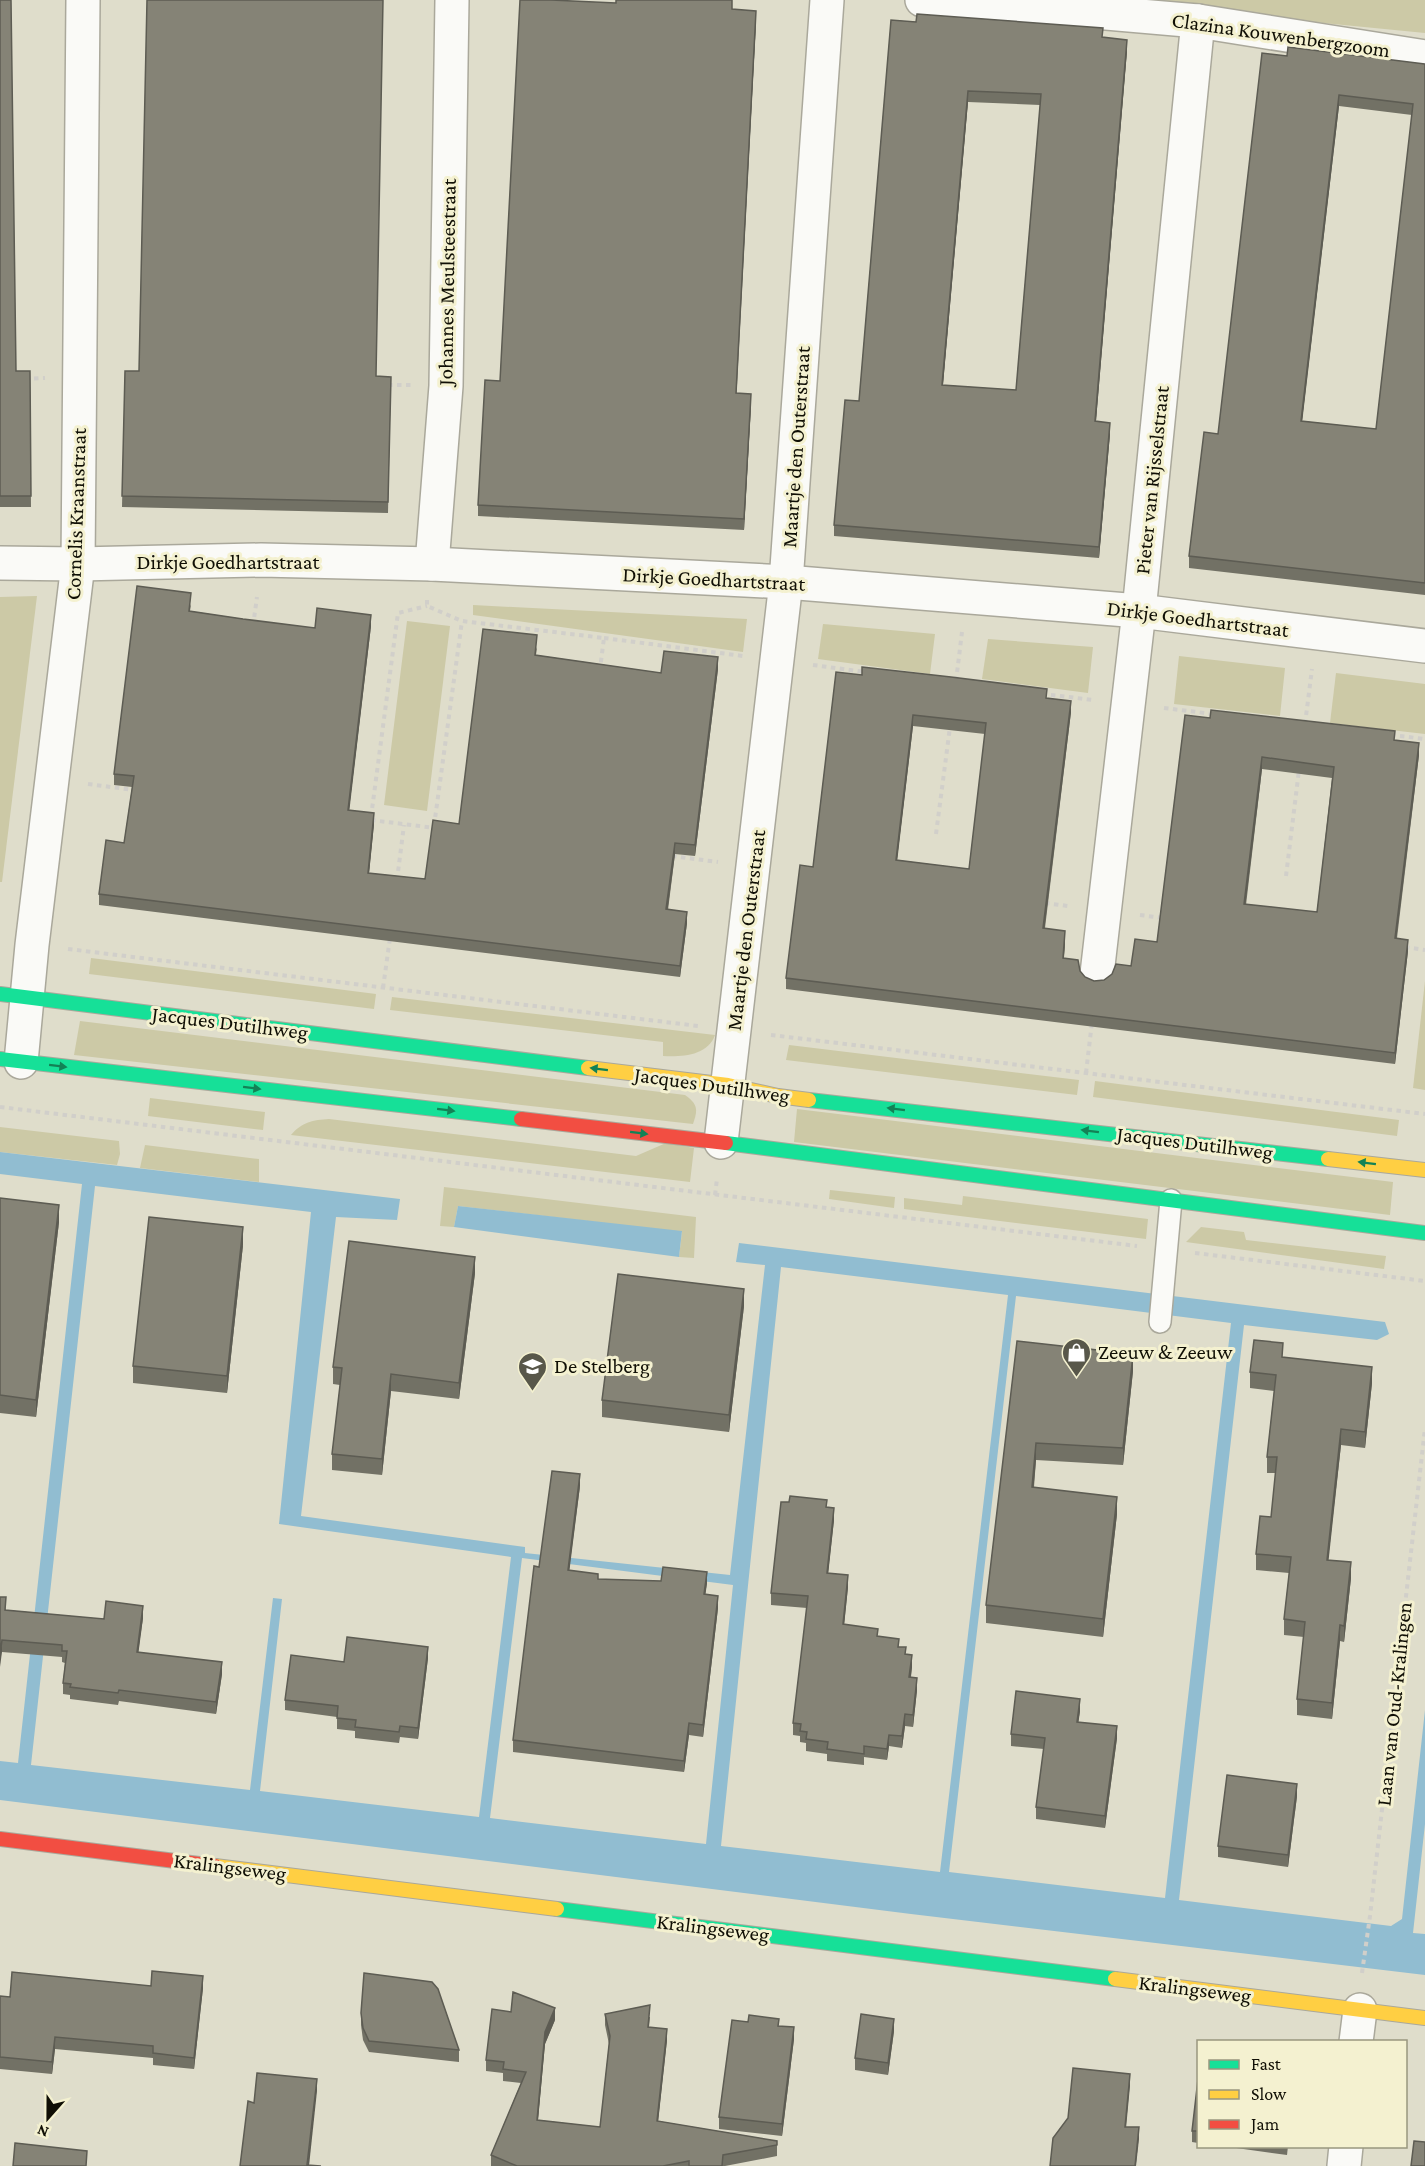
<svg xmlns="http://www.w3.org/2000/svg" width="1425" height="2166" font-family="'Crimson Pro',serif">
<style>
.green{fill:#ccc9a6}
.water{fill:#91bdd1;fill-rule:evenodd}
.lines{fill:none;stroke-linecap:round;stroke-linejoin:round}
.lane-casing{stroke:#aaa89b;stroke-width:24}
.street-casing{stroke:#aaa89b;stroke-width:36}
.fast-casing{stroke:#aaa89b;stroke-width:16}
.slow-casing{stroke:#aaa89b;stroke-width:16}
.jam-casing{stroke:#aaa89b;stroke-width:16}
.path{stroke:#d1cfca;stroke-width:4;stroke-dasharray:4.5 4.5;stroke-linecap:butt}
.lane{stroke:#fafaf7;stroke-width:21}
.street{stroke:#fafaf7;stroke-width:33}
.fast{stroke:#16e098;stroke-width:14}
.slow{stroke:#ffcf43;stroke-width:14}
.jam{stroke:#f24e42;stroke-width:14}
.wall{fill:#727165;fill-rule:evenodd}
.shaded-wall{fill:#5d5c53}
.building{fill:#858376;stroke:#5d5c53;stroke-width:1.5;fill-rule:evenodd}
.oneway{fill:#138256}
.labels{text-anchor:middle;stroke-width:6;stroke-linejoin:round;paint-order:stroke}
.street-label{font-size:21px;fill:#100f05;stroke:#f4f1d0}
.poi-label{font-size:21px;fill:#100f05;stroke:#f4f1d0;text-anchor:start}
</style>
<rect width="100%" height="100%" fill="#dfddcb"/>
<!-- green -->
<g class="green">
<polygon points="1091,0 1425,0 1425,33"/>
<polygon points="37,596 2,882 0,882 0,597"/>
<polygon points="473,605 747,619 743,652 473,615"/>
<polygon points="407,621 450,626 427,811 384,805"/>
<polygon points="823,624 935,634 930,674 818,659"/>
<polygon points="988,639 1093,647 1088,693 982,679"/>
<polygon points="1179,656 1285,668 1280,716 1174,704"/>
<polygon points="1336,673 1425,684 1425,734 1330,723"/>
<polygon points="91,958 376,994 374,1009 89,974"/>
<polygon points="1425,981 1425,1090 1413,1088"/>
<path d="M392,997L715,1035C708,1056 681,1057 663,1056V1042L390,1010Z"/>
<path d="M80,1021L685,1095C698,1104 698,1110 693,1124L74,1055Z"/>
<polygon points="789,1045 1079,1080 1077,1095 786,1060"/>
<polygon points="1095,1081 1399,1120 1397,1136 1093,1097"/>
<polygon points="150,1098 265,1112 263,1130 148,1116"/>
<polygon points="797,1109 1393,1182 1390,1215 794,1142"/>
<path d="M329,1119L636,1156L666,1143L694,1148L690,1182L291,1135C302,1122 313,1120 329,1119Z"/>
<polygon points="0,1127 119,1141 120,1154 117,1165 0,1152"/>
<polygon points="145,1145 259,1159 259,1182 140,1168"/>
<polygon points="444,1187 696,1217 694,1258 679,1257 682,1232 458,1206 454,1227 440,1226"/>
<polygon points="830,1190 895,1197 894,1208 829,1199"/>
<polygon points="963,1196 1148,1219 1146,1239 904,1209 904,1198 962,1205"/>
<polygon points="1201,1227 1244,1232 1246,1240 1386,1256 1384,1269 1186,1242"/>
</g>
<!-- water -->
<g class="water">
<path d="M0,1152L400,1199L397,1220L336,1217L301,1516L525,1547V1553L730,1575L765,1265L736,1262L739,1243L1385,1322L1389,1334L1377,1340L1244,1325L1179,1900L1391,1926L1402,1919L1425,1710V1824L1413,1933L1425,1934V1975L911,1914L0,1800V1761L18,1763L82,1184L0,1174ZM95,1186L311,1212L279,1524L511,1557L479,1817L260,1791L282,1599L273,1598L250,1790L31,1765ZM781,1267L1008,1295L940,1872L721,1846ZM1016,1296L1231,1323L1165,1898L949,1872ZM522,1558L733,1585L706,1844L490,1818Z"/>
<polygon points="458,1206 682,1231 679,1257 454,1227"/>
</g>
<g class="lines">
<defs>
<polyline id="lane" points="1160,1322 1171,1200"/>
<g id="street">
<polyline points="922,0 1013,5 1198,21 1425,57"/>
<polyline points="0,563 78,564 261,560 432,564 786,582 1139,611 1425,646"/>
<polyline points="432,564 446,386 452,0"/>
<polyline points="1097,974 1139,611 1198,21"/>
<polyline points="21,1062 32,945 78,564 83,0"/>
<polyline points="721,1142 786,582 827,0"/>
<polyline points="1356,2042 1360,2010"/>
<polyline points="1344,2166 1346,2146"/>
</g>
<g id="fast">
<polyline points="0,994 588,1068"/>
<polyline points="0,1059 521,1119"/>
<polyline points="809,1100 1328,1159"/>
<polyline points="726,1143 1425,1233"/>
<polyline points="557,1909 1115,1979"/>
</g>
<g id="slow">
<polyline points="588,1068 728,1085 778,1096 809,1100"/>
<polyline points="1328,1159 1425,1170"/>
<polyline points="215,1866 557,1909"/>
<polyline points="1115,1979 1425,2018"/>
</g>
<g id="jam">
<polyline points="521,1119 726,1143"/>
<polyline points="0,1839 215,1866"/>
</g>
</defs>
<!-- lane casing -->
<use href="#lane" class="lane-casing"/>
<!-- street casing -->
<use href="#street" class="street-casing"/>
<!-- fast casing -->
<use href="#fast" class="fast-casing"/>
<!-- slow casing -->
<use href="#slow" class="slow-casing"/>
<!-- jam casing -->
<use href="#jam" class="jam-casing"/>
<!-- path -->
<g class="path">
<polyline points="25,379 45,378"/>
<polyline points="388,385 411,385"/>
<polyline points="427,600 427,606 462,621 604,638 600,669"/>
<polyline points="253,626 257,597"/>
<polyline points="604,638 743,656"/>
<polyline points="813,665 865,672"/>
<polyline points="956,681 962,632"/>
<polyline points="1042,694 1094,700"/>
<polyline points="1164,708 1213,714"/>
<polyline points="1305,724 1312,669"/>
<polyline points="1391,735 1425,739"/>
<polyline points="88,784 134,790"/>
<polyline points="371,817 398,613 427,606"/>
<polyline points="371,820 435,828"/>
<polyline points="434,826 462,621"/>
<polyline points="936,834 950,727"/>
<polyline points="672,856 718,862"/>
<polyline points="1286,876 1299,770"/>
<polyline points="397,880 404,825"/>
<polyline points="1045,903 1068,906"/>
<polyline points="1140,915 1163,918"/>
<polyline points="1405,947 1425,950"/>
<polyline points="68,949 698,1026"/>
<polyline points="383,988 390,938"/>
<polyline points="771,1035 1425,1114"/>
<polyline points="1086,1073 1092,1022"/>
<polyline points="0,1107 1137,1246"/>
<polyline points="715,1195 717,1179"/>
<polyline points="1195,1253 1425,1281"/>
<polyline points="1362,1973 1370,1916 1425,1428"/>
</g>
<!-- lane -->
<use href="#lane" class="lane"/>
<!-- street -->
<use href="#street" class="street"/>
<!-- fast -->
<use href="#fast" class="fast"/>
<!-- slow -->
<use href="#slow" class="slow"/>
<!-- jam -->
<use href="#jam" class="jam"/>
</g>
<!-- wall -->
<g class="wall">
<polygon points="0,0 16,371 30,371 31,507 0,507"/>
<polygon points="732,10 756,22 736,393 751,405 744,530 478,516 478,505 500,381"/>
<path d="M891,20L1103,37L1127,51L1096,421L1110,434L1099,558L834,536V525L859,401ZM968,102L1040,105L1016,390L943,385Z"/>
<path d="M1287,56L1425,64V595L1189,568V556L1218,434ZM1339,106L1412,115L1376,429L1302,421Z"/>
<polygon points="125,371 391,377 388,513 122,507"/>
<polygon points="191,604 190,611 243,619 315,628 371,626 349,810 374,824 369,873 425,879 459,824 537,647 536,655 661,673 718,669 695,856 675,854 668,910 687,923 680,977 99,905 99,894 124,843 132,787 114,785 114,774"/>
<path d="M836,672L1047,698L1071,712L1045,928L1065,942L1064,958L1080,971L1085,977L1094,981L1104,980L1131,966L1157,942L1185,715L1395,740L1419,755L1397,938L1408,951L1395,1064L786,989V978L813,867ZM913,726L985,734L969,869L897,860ZM1262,769L1332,778L1317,912L1246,905Z"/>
<polygon points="0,1198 59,1222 36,1417 0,1413"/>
<polygon points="243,1245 227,1393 133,1383 133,1366"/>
<polygon points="475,1273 459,1399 391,1391 382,1475 332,1470 332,1454 340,1385 333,1384 333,1367"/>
<polygon points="744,1306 729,1432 602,1417 602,1400"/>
<polygon points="1017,1341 1133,1371 1123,1465 1036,1460 1034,1487 1117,1514 1103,1637 986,1623 986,1605"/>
<polygon points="1283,1358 1372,1383 1365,1448 1341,1445 1328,1560 1351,1578 1344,1642 1340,1641 1332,1719 1297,1715 1297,1699 1304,1637 1284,1635 1284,1619 1289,1573 1256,1570 1256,1554 1271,1517 1276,1473 1267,1473 1267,1457 1274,1391 1250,1388 1250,1372"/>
<polygon points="580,1486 569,1570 598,1579 707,1583 705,1594 718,1608 703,1737 689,1735 684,1772 513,1752 513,1740 539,1567"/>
<polygon points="827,1507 834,1520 828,1573 848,1587 844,1625 878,1637 899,1647 906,1655 912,1667 911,1677 917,1690 913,1727 905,1726 902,1748 889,1746 887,1760 864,1757 864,1765 827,1761 827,1754 806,1751 806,1743 800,1742 800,1736 793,1735 793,1723 807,1608 771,1605 771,1593"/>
<polygon points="0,1597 6,1610 104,1619 143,1618 138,1652 222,1674 216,1714 119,1701 118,1705 70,1699 70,1695 63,1694 63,1683 65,1663 62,1662 62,1657 2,1652"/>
<polygon points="428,1658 418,1739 400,1737 399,1743 355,1738 355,1731 337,1729 337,1717 285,1710 285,1700 344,1662"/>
<polygon points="1080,1711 1078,1722 1117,1738 1105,1828 1036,1819 1036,1807 1044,1749 1011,1746 1011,1734"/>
<polygon points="1297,1796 1288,1867 1218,1857 1218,1846"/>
<polygon points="151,1986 203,1988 194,2069 153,2065 153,2058 55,2049 52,2074 0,2069 0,1996 10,1997"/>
<polygon points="361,2013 459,2050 459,2062 369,2052 363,2040 361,2025"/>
<polygon points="605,2014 650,2017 649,2027 667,2040 658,2121 777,2141 777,2156 725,2166 491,2166 491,2155 521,2083 503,2081 503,2073 486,2071 486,2060 555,2020 545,2044 538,2120 600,2127 609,2044 605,2025"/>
<polygon points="779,2026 794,2039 782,2136 719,2129 719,2117"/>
<polygon points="894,2031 888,2075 855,2070 855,2058"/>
<polygon points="1198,2079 1198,2143 1192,2142 1192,2131"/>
<polygon points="1222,2146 1288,2146 1287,2155"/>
</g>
<!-- shaded-wall -->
<g class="shaded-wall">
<polygon points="756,11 756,22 736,404 736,393"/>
<polygon points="1127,40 1127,51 1095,433 1095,421"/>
<polygon points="968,91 968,102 942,396 942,385"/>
<polygon points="1339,95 1339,106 1301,432 1301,421"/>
<polygon points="751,394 751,405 744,530 744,519"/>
<polygon points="1110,423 1110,434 1099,558 1099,547"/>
<polygon points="371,615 371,626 348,822 348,810"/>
<polygon points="718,657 718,669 695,856 695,845"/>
<polygon points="1071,701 1071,712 1043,940 1043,928"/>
<polygon points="913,715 913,726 896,871 896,860"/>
<polygon points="1419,743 1419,755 1395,949 1395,938"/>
<polygon points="1262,757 1262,769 1244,916 1244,904"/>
<polygon points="374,813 374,824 368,884 368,873"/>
<polygon points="675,843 675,854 666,921 666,909"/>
<polygon points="687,912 687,923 680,977 680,966"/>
<polygon points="1065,931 1065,942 1063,969 1063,958"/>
<polygon points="1408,940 1408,951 1395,1064 1395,1053"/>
<polygon points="59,1205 59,1222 36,1417 36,1400"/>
<polygon points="243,1227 243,1245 227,1393 227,1376"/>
<polygon points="475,1257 475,1273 459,1399 459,1383"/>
<polygon points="744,1289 744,1306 729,1432 729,1415"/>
<polygon points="1133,1354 1133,1371 1123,1465 1123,1448"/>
<polygon points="1372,1367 1372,1383 1365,1448 1365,1432"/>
<polygon points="391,1374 391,1391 382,1475 382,1459"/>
<polygon points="1341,1429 1341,1445 1327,1575 1327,1560"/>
<polygon points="1036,1443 1036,1460 1032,1504 1032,1487"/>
<polygon points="580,1474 580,1486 568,1582 568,1570"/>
<polygon points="1117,1497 1117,1514 1103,1637 1103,1619"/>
<polygon points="834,1508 834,1520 827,1585 827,1573"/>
<polygon points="1351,1562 1351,1578 1344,1642 1344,1626"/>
<polygon points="707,1572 707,1583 704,1606 704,1594"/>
<polygon points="848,1575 848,1587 843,1636 843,1624"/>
<polygon points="718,1596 718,1608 703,1737 703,1725"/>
<polygon points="143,1606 143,1618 137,1664 137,1652"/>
<polygon points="1340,1625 1340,1641 1332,1719 1332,1703"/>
<polygon points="2,1640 2,1652 0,1667 0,1655"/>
<polygon points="428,1647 428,1658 418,1739 418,1728"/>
<polygon points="912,1655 912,1667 909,1689 909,1677"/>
<polygon points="222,1662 222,1674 216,1714 216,1702"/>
<polygon points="917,1678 917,1690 913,1727 913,1715"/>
<polygon points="1080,1699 1080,1711 1077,1734 1077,1722"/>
<polygon points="905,1714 905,1726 902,1748 902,1736"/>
<polygon points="689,1723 689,1735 684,1772 684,1761"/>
<polygon points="1117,1726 1117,1738 1105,1828 1105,1816"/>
<polygon points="889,1735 889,1746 887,1760 887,1749"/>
<polygon points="1297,1784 1297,1796 1288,1867 1288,1855"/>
<polygon points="203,1976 203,1988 194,2069 194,2058"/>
<polygon points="555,2008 555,2020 545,2044 537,2131 537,2120 545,2032"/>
<polygon points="894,2019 894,2031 888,2075 888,2063"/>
<polygon points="794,2027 794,2039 782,2136 782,2124"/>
<polygon points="667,2029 667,2040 657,2132 657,2121"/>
<polygon points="55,2037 55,2049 52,2074 52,2062"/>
<polygon points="1130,2074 1130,2086 1125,2139 1125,2127"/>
<polygon points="317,2079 317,2091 309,2166 307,2166"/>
<polygon points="1139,2127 1139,2139 1136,2166 1135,2166"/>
</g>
<!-- building -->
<g class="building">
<polygon points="0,0 11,0 16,371 30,371 31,496 0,496"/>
<polygon points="147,0 383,0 376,376 391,377 388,502 122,496 125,371 139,371"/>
<polygon points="520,0 551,0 616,3 616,0 732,0 732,9 756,11 736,393 751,394 744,519 478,505 485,380 500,381"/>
<path d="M917,14L1103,28L1102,37L1127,40L1095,421L1110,423L1099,547L834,525L845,400L859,401L891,20L916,22ZM968,91L1041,94L1016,390L942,385Z"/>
<path d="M1288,47L1425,64V583L1189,556L1204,432L1218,434L1262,53L1287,56ZM1339,95L1413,104L1376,429L1301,421Z"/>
<polygon points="137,586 191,593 189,611 243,619 315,628 317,608 371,615 348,810 374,813 368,873 425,879 433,820 459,824 483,629 537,635 535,655 661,673 664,651 718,657 695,845 675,843 666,909 687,912 680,966 99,894 106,840 124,843 134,776 114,774"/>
<path d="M862,667L951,677L1047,689L1046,698L1071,701L1043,928L1065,931L1063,958L1078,960L1080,971L1085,977L1094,981L1104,980L1112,974L1116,964L1131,966L1135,939L1157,942L1185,715L1210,718L1211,710L1395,731L1394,740L1419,743L1395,938L1408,940L1395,1053L786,978L800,865L813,867L836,672L862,675ZM913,715L986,723L969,869L896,860ZM1262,757L1334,767L1317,912L1244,904Z"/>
<polygon points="0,1198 59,1205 36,1400 0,1395"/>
<polygon points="149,1217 243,1227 227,1376 133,1366"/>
<polygon points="349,1241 475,1257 459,1383 391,1374 382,1459 332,1454 342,1368 333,1367"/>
<polygon points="618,1274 744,1289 729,1415 602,1400"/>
<polygon points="1254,1340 1283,1343 1282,1357 1372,1367 1365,1432 1341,1429 1327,1560 1351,1562 1344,1626 1340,1625 1332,1703 1297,1699 1305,1622 1284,1619 1291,1557 1256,1554 1260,1516 1271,1517 1277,1457 1267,1457 1276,1375 1250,1372"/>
<polygon points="1017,1341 1133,1354 1123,1448 1036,1443 1032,1487 1117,1497 1103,1619 986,1605"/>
<polygon points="552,1471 580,1474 568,1570 598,1574 598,1579 661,1581 663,1567 707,1572 704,1594 718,1596 703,1725 689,1723 684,1761 513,1740 534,1566 539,1567"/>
<polygon points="790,1496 827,1500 826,1507 834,1508 827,1573 848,1575 843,1624 878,1629 877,1636 899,1639 898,1647 906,1647 905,1654 912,1655 909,1677 917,1678 913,1715 905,1714 902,1736 889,1735 887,1749 864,1746 864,1754 827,1749 828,1742 806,1739 807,1732 800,1731 801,1724 793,1723 808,1596 771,1593 781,1502 789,1502"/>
<polygon points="0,1597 6,1597 5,1610 104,1619 106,1601 143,1606 137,1652 222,1662 216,1702 119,1690 118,1693 70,1687 71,1684 63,1683 67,1651 62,1651 62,1645 2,1640 0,1655"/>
<polygon points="347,1637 428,1647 418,1728 400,1726 399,1732 355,1727 356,1720 337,1718 338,1706 285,1700 291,1655 344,1662"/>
<polygon points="1016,1691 1080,1699 1077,1722 1117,1726 1105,1816 1036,1807 1045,1738 1011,1734"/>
<polygon points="1227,1775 1297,1784 1288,1855 1218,1846"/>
<polygon points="152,1971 203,1976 194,2058 153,2053 153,2046 55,2037 52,2062 0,2057 0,1996 10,1997 12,1972 151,1986"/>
<polygon points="364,1973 432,1982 438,1989 459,2050 369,2041 363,2028 361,2013"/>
<polygon points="513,1992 555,2008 545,2032 537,2120 600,2127 610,2036 605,2014 650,2005 648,2027 667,2029 657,2121 777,2141 777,2145 723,2155 722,2166 689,2166 689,2161 663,2166 517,2166 491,2155 526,2072 503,2069 504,2062 486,2060 492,2009 511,2012"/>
<polygon points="861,2014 894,2019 888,2063 855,2058"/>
<polygon points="749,2015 779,2019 778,2026 794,2027 782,2124 719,2117 732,2020 748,2022"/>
<polygon points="1073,2068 1130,2074 1125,2127 1139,2127 1135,2166 1050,2166 1053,2138 1068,2118"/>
<polygon points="257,2073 317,2079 307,2165 321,2166 240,2166 248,2101 254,2103"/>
<polygon points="1198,2079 1198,2131 1192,2131"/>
<polygon points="1414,2141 1425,2142 1425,2166 1411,2166"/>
<polygon points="15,2143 87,2151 86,2166 13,2166"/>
</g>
<!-- one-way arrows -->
<defs><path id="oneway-solid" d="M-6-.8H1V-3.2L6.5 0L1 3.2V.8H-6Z" transform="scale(1.5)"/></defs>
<g class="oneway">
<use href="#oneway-solid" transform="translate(58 1066) rotate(7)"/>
<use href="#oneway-solid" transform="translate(599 1069) rotate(-173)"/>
<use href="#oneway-solid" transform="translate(252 1088) rotate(7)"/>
<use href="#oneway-solid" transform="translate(896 1109) rotate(-173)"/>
<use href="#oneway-solid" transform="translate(446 1110) rotate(7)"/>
<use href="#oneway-solid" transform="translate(1090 1131) rotate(-173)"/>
<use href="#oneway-solid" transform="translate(639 1133) rotate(7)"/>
<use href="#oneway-solid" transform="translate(1367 1163) rotate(-173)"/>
</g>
<!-- icons -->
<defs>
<symbol id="shop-pin" viewBox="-11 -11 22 30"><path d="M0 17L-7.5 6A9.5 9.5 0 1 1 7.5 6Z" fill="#58574a" stroke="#f4f1d0"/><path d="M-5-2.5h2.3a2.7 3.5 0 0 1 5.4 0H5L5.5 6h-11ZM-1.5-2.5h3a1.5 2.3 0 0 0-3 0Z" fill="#fff"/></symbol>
<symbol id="school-pin" viewBox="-11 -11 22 30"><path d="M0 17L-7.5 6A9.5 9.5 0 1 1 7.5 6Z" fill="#58574a" stroke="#f4f1d0"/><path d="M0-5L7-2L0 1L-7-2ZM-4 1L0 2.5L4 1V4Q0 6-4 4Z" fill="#fff"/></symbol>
</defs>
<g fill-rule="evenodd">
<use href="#shop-pin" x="1060" y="1336" width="33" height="45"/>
<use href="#school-pin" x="516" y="1350" width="33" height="45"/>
</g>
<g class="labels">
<!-- street labels -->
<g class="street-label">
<text transform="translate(1281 35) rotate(8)" y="7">Clazina Kouwenbergzoom</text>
<text transform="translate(447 282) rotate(-89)" y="7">Johannes Meulsteestraat</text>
<text transform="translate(796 447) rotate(-86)" y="7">Maartje den Outerstraat</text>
<text transform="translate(1152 480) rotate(-84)" y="7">Pieter van Rijsselstraat</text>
<text transform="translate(76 514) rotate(-88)" y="7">Cornelis Kraanstraat</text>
<text x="228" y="569">Dirkje Goedhartstraat</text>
<text transform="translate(714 579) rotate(3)" y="7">Dirkje Goedhartstraat</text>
<text transform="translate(1198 619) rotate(7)" y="7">Dirkje Goedhartstraat</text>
<text transform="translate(746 930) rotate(-83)" y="7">Maartje den Outerstraat</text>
<text transform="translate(230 1023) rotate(7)" y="7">Jacques Dutilhweg</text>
<text transform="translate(712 1085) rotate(8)" y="7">Jacques Dutilhweg</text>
<text transform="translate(1195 1143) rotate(7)" y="7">Jacques Dutilhweg</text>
<text transform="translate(1394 1704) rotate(-84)" y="7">Laan van Oud-Kralingen</text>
<text transform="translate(230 1867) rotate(7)" y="7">Kralingseweg</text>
<text transform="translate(713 1928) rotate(7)" y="7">Kralingseweg</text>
<text transform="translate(1195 1989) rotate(7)" y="7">Kralingseweg</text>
</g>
<!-- poi labels -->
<g class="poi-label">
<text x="1098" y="1359">Zeeuw &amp; Zeeuw</text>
<text x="554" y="1373">De Stelberg</text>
</g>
</g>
<!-- legend -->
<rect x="1197" y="2040" width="210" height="108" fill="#f4f1d0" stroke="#99977f" stroke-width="1.5"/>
<rect x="1209" y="2060" width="30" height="9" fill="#16e098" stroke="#99977f" stroke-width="1.5"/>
<text x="1251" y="2070" font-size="18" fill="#100f05">Fast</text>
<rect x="1209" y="2090" width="30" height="9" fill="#ffcf43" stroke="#99977f" stroke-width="1.5"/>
<text x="1251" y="2100" font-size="18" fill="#100f05">Slow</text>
<rect x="1209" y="2120" width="30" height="9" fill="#f24e42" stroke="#99977f" stroke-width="1.5"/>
<text x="1251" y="2130" font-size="18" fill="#100f05">Jam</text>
<!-- north arrow -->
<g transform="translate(48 2118) rotate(201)" stroke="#f4f1d0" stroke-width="4.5" paint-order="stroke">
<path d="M0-4.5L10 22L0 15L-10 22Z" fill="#100f05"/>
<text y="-9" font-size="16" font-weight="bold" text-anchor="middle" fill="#100f05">N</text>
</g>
</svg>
